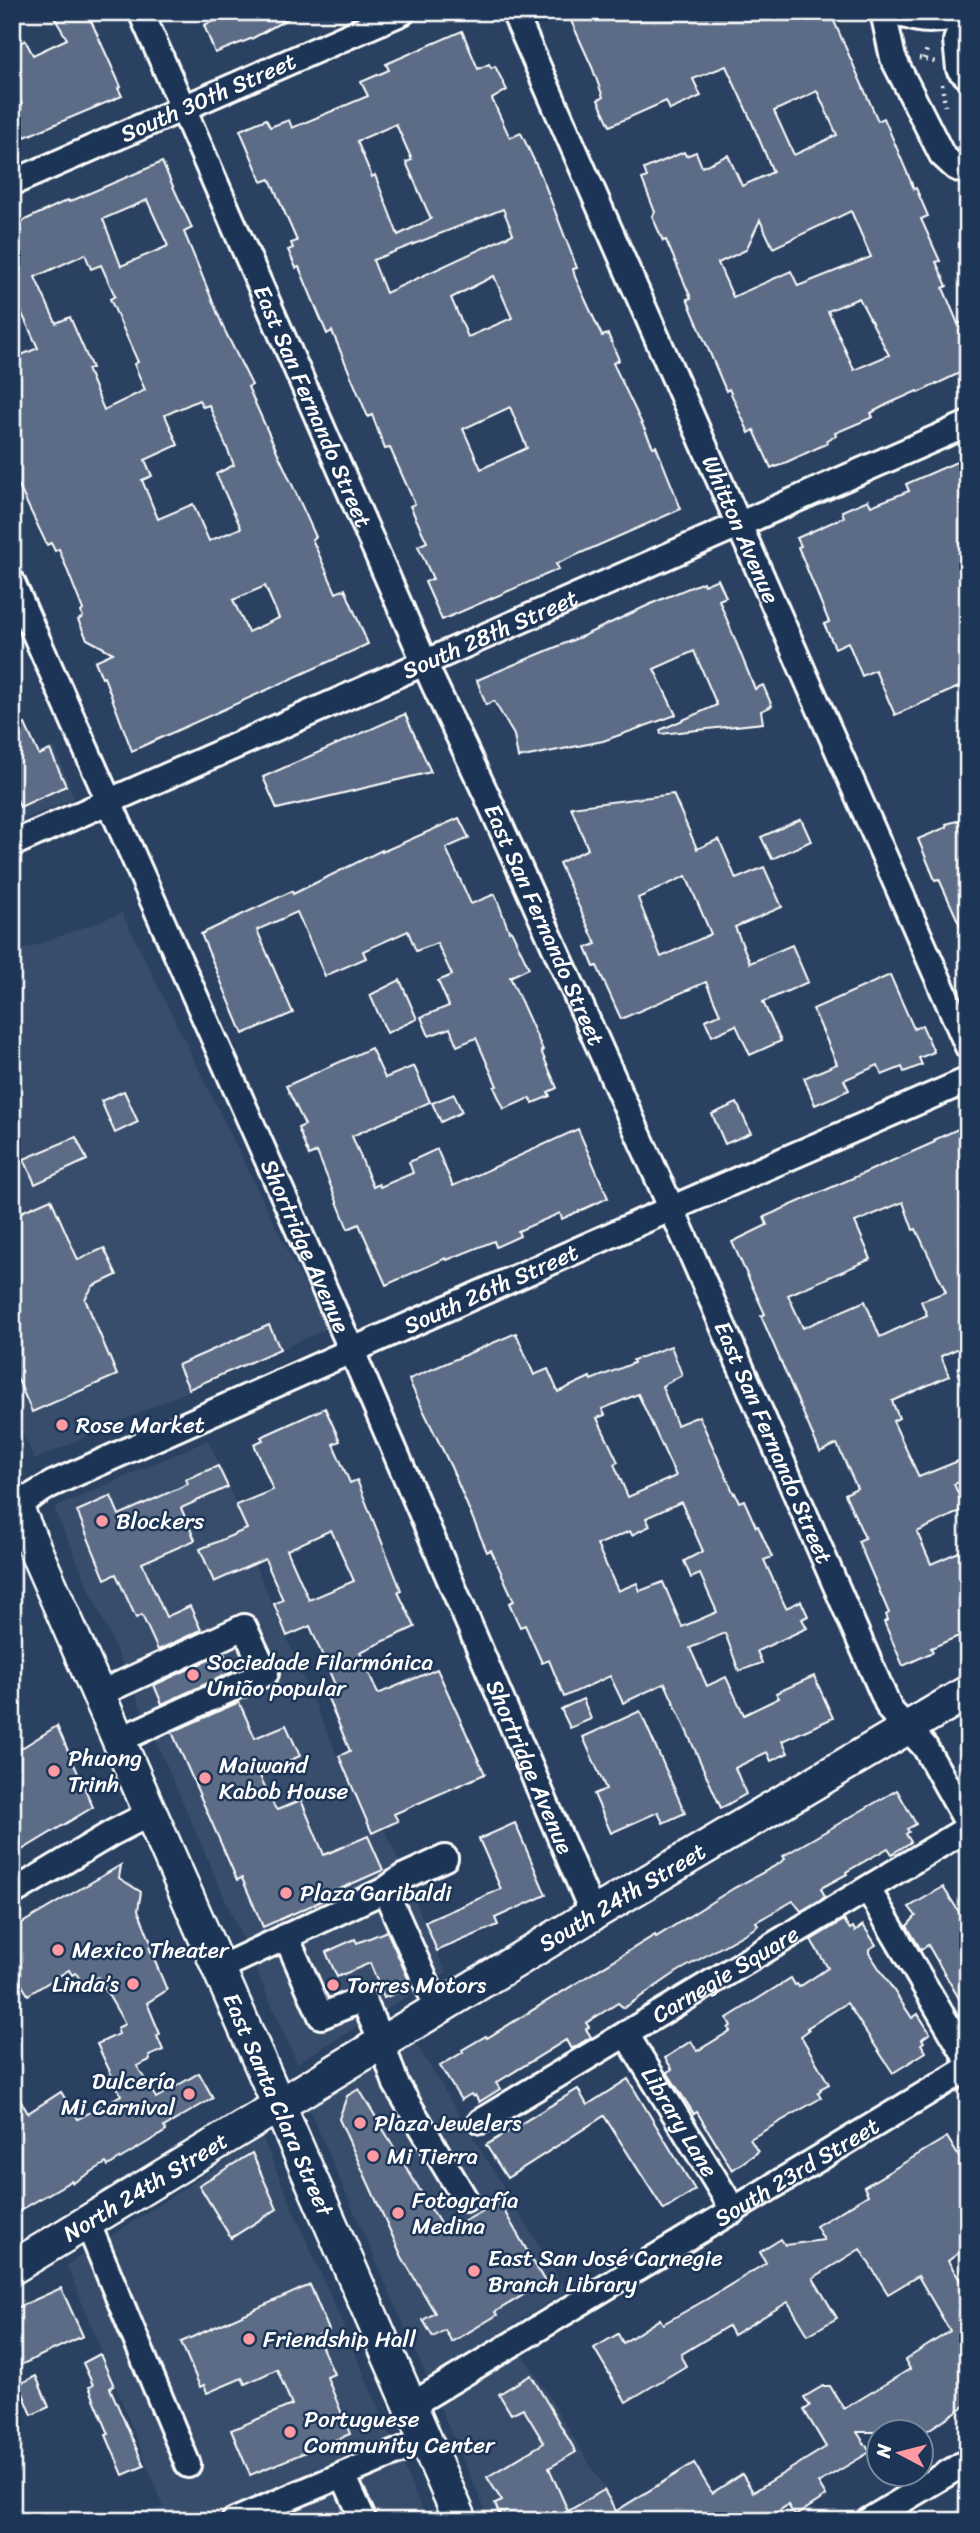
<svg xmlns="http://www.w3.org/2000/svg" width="980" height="2533" font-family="Sriracha,sans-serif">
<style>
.built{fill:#394e6c}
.building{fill:#5b6c86;stroke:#fff;stroke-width:2;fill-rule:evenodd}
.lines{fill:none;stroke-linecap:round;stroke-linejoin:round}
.minor-casing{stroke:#fff;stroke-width:30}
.major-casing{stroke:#fff;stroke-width:37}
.path{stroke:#fff;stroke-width:4.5;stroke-dasharray:2 5;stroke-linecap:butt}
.minor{stroke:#1d3557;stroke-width:24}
.major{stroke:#1d3557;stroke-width:32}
.poi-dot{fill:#ff9aa2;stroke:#1d3557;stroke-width:2.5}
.labels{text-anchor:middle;stroke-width:5;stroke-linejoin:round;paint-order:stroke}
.street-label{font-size:23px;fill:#fff;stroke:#1d3557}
.poi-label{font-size:23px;fill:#fff;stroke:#1d3557;text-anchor:start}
</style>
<rect width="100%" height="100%" fill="#2a4161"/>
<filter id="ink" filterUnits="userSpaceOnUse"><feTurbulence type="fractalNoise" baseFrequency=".0143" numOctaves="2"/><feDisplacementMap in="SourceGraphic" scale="14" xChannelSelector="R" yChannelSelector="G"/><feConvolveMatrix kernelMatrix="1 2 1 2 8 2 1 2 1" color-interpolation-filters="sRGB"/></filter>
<g filter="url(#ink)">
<!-- built -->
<g class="built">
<polygon points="54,746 74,798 12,825 12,765"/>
<polygon points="122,913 326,1329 34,1460 12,1405 12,954"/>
<polygon points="208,1440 245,1526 256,1567 371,1834 385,1830 446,1973 297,2063 54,1508"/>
<polygon points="416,2044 567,2291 507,2328 624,2521 490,2521 309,2109"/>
<polygon points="262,2137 427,2521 128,2521 164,2507 67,2265"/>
</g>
<!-- building -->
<g class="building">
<polygon points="51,12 87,12 121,87 118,88 122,96 25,137 13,108 22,105 12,83 12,50 25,40 33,55 67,39"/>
<polygon points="237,12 300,12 253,38 215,53 204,25"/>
<path d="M567,12H830L878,121L884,118L914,189L916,188L928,216L921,219L940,261L936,262L947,286L943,288L958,324L968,320V369L918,393L917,391L888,404L871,413L873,417L835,433L836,436L827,440L828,443L776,467L775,466L771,468L754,430L749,433L729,389L726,391L687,299L691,298L666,240L663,241L652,216L655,212L642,179L647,177L644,169L684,152L686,156L696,152L702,167L728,155L742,186L773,172L751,120L726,66L693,79L701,96L670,110L666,101L610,126L598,100L603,97L592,67ZM817,91L837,135L794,155L774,111ZM851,211L871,257L798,286L791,271L733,297L718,263L746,250L760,220L773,248ZM859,298L889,355L854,370L828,311Z"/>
<path d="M462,31L478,69L489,64L491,68L495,66L507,90L492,99L510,138L521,133L541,175L577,268L573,269L575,277L602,336L608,334L619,360L613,363L653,447L656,446L681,509L556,564L559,569L442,620L425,582L433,579L418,546L427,542L410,506L415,504L390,448L385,449L372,415L368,417L332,331L327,334L299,267L296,268L288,250L293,248L291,243L297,241L270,179L262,182L240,130L266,119L270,127L289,120L292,128L368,96L361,82L389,70L386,64ZM396,124L412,160L406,162L431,219L398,235L375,175L372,177L357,141ZM503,209L513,234L386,293L373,260ZM494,276L512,318L468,337L451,298ZM510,407L527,448L481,469L463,429Z"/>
<path d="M162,162L192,228L184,232L225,331L252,385L248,387L264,423L316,537L312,539L336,593L345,589L368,644L132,751L104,677L102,678L95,661L113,653L87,639L78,620L83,617L81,612L83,610L59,549L55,551L51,543L47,545L12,472V359L38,348L19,307L12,310V226L68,200L69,202ZM147,200L168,246L121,266L103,219ZM85,254L91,269L101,265L115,296L110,299L138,362L134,364L145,390L104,410L87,369L92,368L70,317L56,323L35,277ZM199,400L203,407L209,405L234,465L216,474L241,528L209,541L193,504L158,519L142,480L152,476L145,460L178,445L165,415ZM265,586L279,618L248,632L233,600Z"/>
<polygon points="968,457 968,683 895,715 875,670 862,676 848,642 835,648 824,624 829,622 798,547 801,546 797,538 844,517 842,511 868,500 871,506 909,491 906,484"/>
<polygon points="718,579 726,597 719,600 755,689 763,685 772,706 761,711 763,723 661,734 660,730 717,705 694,651 654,669 676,715 603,741 518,758 514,735 494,701 486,705 477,680 585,635 655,602 703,582 704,585"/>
<polygon points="405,714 431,772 277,809 263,777"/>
<polygon points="25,724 39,755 50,750 66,786 20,807 12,788 12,730"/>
<path d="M673,794L697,849L719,839L736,879L764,867L782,907L735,927L750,963L792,945L808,982L763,1002L781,1041L750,1055L736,1025L712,1036L705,1020L720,1014L706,982L621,1019L597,966L594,967L586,948L596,944L559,863L588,849L571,807ZM686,876L711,934L661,957L638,898Z"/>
<polygon points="459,818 469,838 446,848 471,904 495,894 509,931 511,930 529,968 510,977 543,1050 541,1051 557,1088 548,1092 550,1096 533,1103 530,1098 504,1109 494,1087 497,1086 476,1038 457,1046 450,1028 429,1036 421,1017 449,1006 438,981 452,975 437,943 416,951 408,931 363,951 366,958 325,976 297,912 257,930 293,1013 243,1034 201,934 292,891 293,894 382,850 382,852"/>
<polygon points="968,818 968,943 939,879 935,880 918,839 947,827 946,824"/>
<polygon points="801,819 811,841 772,859 761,837"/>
<polygon points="890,975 914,1029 922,1025 934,1052 919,1058 922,1065 904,1072 902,1067 882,1075 878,1065 844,1080 849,1090 815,1105 804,1078 837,1064 813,1009"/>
<polygon points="400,980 417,1019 387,1033 370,995"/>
<polygon points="371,1048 385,1078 414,1066 430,1102 352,1136 373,1187 379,1184 380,1187 413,1173 409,1162 437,1149 453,1186 578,1129 608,1198 562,1219 560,1213 518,1231 520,1236 496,1247 494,1241 447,1260 446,1258 386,1285 359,1224 348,1229 317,1152 309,1156 298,1128 305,1125 286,1086"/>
<polygon points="124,1091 138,1122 115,1133 101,1101"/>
<polygon points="454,1094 462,1112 441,1122 432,1103"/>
<polygon points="737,1103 751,1133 725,1144 712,1114"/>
<path d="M960,1128L968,1145V1344L941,1356L949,1376L892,1401L899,1418L893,1421L919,1477L968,1457V1479L954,1484L965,1509L917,1532L931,1564L968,1548V1632L931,1648L933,1652L903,1666L884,1622L888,1620L886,1615L889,1613L858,1541L865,1538L845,1494L857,1488L837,1444L820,1452L761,1316L765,1314L732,1242L767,1225L764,1217L935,1142L934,1140ZM903,1202L913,1230L916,1229L946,1292L921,1301L927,1315L880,1337L865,1301L803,1328L788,1295L871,1259L855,1222Z"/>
<polygon points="76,1137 87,1160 35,1184 24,1159"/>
<polygon points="51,1199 78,1260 104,1248 117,1275 93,1286 85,1299 117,1375 32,1412 12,1366 12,1216"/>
<polygon points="269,1325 280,1349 189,1389 178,1365"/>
<path d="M516,1333L534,1375L548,1369L558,1392L590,1377L591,1380L634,1363L633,1360L671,1346L682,1375L662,1386L677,1425L699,1416L734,1494L735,1493L739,1502L744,1500L756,1527L758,1526L772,1557L764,1560L786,1608L801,1601L808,1616L802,1619L807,1628L757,1651L762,1663L739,1671L725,1633L690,1648L707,1686L726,1677L744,1715L779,1698L776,1693L814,1676L833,1718L782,1741L788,1753L771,1761L767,1752L735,1768L746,1794L721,1808L665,1683L623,1703L610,1676L564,1697L549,1660L542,1663L525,1625L520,1627L509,1603L514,1601L491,1550L487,1552L451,1467L410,1383L409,1379ZM638,1394L676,1476L628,1497L614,1464L618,1462L597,1418L605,1415L602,1409ZM681,1502L703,1551L684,1561L691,1578L700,1574L717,1612L682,1627L663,1582L640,1591L637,1583L618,1591L597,1545L630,1531L632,1535L650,1526L646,1518Z"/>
<path d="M325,1408L340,1441L333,1444L350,1483L357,1480L401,1590L398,1592L415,1627L360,1652L378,1694L437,1669L485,1774L394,1814L398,1821L372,1833L339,1756L350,1751L327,1696L338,1692L310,1626L287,1636L274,1604L283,1600L265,1559L214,1582L200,1549L247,1529L236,1505L273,1490L254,1444L263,1440L261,1437ZM331,1530L354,1581L309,1600L287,1550Z"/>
<polygon points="218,1466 228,1487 181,1508 195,1540 142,1563 166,1617 190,1606 201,1630 158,1650 142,1615 136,1618 116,1574 105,1579 77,1511 111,1496 119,1515 188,1484 186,1479"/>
<polygon points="224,1653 232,1672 162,1704 154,1685"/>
<polygon points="583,1699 591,1719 570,1728 561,1709"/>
<polygon points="239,1702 255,1738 286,1725 300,1756 259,1774 274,1806 277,1810 301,1800 324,1855 368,1836 383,1870 324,1896 326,1899 263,1927 242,1878 237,1880 172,1732"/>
<polygon points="640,1711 685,1813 663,1823 658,1812 611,1833 594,1794 606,1789 583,1737"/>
<polygon points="57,1726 93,1807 12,1856 12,1754"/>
<polygon points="897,1790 916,1824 907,1829 909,1832 906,1834 911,1842 892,1854 888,1848 846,1872 847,1874 821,1888 825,1897 801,1911 793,1901 756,1922 758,1925 755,1928 677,1972 624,2008 618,2003 586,2023 589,2027 586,2029 591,2037 571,2049 566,2040 496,2083 500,2089 479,2102 475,2095 473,2097 471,2094 461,2100 440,2066 463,2052 462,2050 486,2036 487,2038 655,1935 656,1937 734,1888 775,1866 785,1859 783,1856"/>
<polygon points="515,1823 546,1895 495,1918 498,1925 437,1951 425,1922 501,1889 479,1839"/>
<polygon points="121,1865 119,1878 141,1892 138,1910 152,1945 149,1947 167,1990 147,2003 160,2034 157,2036 163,2050 149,2056 150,2060 137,2066 156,2098 199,2073 213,2098 164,2127 166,2131 133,2151 108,2166 106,2163 73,2183 71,2181 12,2215 12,2087 28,2113 61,2092 78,2119 121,2095 97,2044 119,2034 117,2028 125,2024 98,1977 84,1986 76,1973 72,1975 69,1970 28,1995 12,1969 12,1929"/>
<polygon points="943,1887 968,1926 968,2014 928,1945 921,1950 907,1926 916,1916 909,1907"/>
<polygon points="844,1920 850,1929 853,1927 855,1931 863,1925 876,1945 869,1949 869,1953 912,2018 918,2014 930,2033 922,2039 924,2042 921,2044 926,2052 893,2073 847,2003 807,2028 809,2030 801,2036 829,2084 820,2089 821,2091 818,2093 821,2098 750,2139 758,2152 732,2170 697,2112 694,2114 667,2072 672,2069 665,2058 691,2041 697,2051 730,2031 728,2028 731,2026 727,2018 791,1978 795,1985 797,1984 799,1987 828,1968 811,1940"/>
<polygon points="387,1931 412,1987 384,1998 370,1963 337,1977 326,1952 355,1939 357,1943"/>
<polygon points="628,2079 695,2190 664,2210 604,2116 507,2178 486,2145 578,2089 587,2105"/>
<polygon points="359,2089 445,2232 499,2202 545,2282 495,2312 497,2315 452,2342 445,2330 433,2337 423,2320 435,2313 402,2257 339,2119 347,2096"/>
<polygon points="947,2137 968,2172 968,2246 948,2261 968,2293 968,2404 925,2432 857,2432 870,2452 818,2483 826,2496 795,2516 788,2505 763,2521 502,2521 495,2504 502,2501 487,2477 544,2443 523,2408 511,2414 499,2394 531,2375 576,2452 549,2468 568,2511 604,2490 616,2511 694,2463 712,2493 742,2474 753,2492 826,2447 804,2410 810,2406 804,2397 823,2386 830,2386 844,2409 910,2369 905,2360 950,2331 918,2276 888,2294 860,2249 813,2278 837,2318 808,2335 788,2302 733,2335 728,2326 682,2354 681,2357 686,2366 626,2402 594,2348 618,2334 623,2343 660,2319 663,2324 707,2299 766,2263 760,2252 781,2239 785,2245 824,2240 816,2226 868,2195 864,2187"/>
<polygon points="252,2153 277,2209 231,2238 199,2185"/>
<polygon points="310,2285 329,2330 317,2336 334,2374 327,2377 350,2434 250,2475 231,2430 292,2405 277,2369 245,2384 242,2378 207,2393 204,2385 200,2387 181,2342"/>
<polygon points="61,2288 83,2336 12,2369 12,2310"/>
<polygon points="100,2354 114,2386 110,2388 144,2466 123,2475 106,2435 109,2434 89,2387 93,2385 83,2363"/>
<polygon points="36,2376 49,2407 32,2415 19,2384"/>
</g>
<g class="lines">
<defs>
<g id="minor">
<path id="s1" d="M141,12L433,682L487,796L682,1232L890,1710L925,1747L968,1824"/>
<path id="s2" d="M514,12L968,1047"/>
<polyline points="883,12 893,58 942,155 955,167 968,173"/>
<path d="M897,12C921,23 941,22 966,12"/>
<polyline points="967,12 956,41 959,69 968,77"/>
<path id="s3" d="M12,183L403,12"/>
<path id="s4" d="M12,582L352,1351L593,1914"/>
<path id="s5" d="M12,844L968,424"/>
<path id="s6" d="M12,1508L52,1484L645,1220L968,1080"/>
<polyline points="99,1694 244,1627 266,1673 119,1740"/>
<polyline points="868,1889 968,2060"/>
<polyline points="385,1890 403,1877 445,1858"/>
<polyline points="12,1893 112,1833 151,1813"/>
<polyline points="286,1936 321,2016 363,1999 382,2043 396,2084 465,2199"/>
<polyline points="220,1968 385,1890 438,2009"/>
<path id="s7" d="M626,2034L734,2211"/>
<path id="s8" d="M481,2121L968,1828"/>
<polyline points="88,2224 188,2465"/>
<path id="s9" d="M410,2406L968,2068"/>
<polyline points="343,2475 364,2521"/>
<polyline points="234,2521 425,2440"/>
<polyline points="868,2521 968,2461"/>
</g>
<g id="major">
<path id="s10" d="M12,1497L461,2521"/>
<path id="s11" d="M12,2268L593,1914L968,1692"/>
</g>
</defs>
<!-- minor casing -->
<use href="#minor" class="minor-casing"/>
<!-- major casing -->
<use href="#major" class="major-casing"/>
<!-- path -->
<g class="path">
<polyline points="919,58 935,62"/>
<polyline points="924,59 927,49"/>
<polyline points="942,84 945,106"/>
</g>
<!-- minor -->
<use href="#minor" class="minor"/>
<!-- major -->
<use href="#major" class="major"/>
</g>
</g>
<!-- markers -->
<g class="poi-dot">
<circle cx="62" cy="1425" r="7"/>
<circle cx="102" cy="1521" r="7"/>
<circle cx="193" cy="1675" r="7"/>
<circle cx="54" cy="1771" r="7"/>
<circle cx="205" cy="1778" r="7"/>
<circle cx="286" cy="1893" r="7"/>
<circle cx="58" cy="1950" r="7"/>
<circle cx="133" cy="1984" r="7"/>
<circle cx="333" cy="1985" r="7"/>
<circle cx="189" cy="2094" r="7"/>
<circle cx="360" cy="2123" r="7"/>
<circle cx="373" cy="2156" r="7"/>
<circle cx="398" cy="2213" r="7"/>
<circle cx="474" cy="2271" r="7"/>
<circle cx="249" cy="2339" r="7"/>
<circle cx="290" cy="2432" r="7"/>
</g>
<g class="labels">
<!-- street labels -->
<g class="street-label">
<text dy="8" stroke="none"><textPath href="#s3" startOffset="214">South 30th Street</textPath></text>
<text dy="8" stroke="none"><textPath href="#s1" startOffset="430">East San Fernando Street</textPath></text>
<text dy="8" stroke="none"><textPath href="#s2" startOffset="565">Whitton Avenue</textPath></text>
<text dy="8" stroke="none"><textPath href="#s5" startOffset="522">South 28th Street</textPath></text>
<text dy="8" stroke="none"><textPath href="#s1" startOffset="998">East San Fernando Street</textPath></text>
<text dy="8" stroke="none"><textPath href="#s4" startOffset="726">Shortridge Avenue</textPath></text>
<text dy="8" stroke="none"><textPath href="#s6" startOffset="527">South 26th Street</textPath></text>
<text dy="8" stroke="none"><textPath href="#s1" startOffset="1564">East San Fernando Street</textPath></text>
<text dy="8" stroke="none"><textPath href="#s4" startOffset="1293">Shortridge Avenue</textPath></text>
<text dy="8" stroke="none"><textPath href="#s11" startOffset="714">South 24th Street</textPath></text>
<text dy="8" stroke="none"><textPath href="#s8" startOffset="285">Carnegie Square</textPath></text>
<text dy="8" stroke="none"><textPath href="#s10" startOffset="663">East Santa Clara Street</textPath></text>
<text dy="8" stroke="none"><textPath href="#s7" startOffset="103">Library Lane</textPath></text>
<text dy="8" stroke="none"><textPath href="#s9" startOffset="452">South 23rd Street</textPath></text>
<text dy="8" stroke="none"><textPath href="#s11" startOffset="156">North 24th Street</textPath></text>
</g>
<!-- poi labels -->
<g class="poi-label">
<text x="76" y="1433">Rose Market</text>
<text x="116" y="1529">Blockers</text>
<text x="207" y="1670">Sociedade Filarmónica<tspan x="207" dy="26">União popular</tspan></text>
<text x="68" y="1766">Phuong<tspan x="68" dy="26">Trinh</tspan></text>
<text x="219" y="1773">Maiwand<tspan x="219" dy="26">Kabob House</tspan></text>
<text x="300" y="1901">Plaza Garibaldi</text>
<text x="72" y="1958">Mexico Theater</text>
<text x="119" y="1992" text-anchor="end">Linda’s</text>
<text x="347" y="1993">Torres Motors</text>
<text x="175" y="2089" text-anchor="end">Dulcería<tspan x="175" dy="26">Mi Carnival</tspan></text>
<text x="374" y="2131">Plaza Jewelers</text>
<text x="387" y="2164">Mi Tierra</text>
<text x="412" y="2208">Fotografía<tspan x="412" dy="26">Medina</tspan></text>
<text x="488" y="2266">East San José Carnegie<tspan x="488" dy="26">Branch Library</tspan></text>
<text x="263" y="2347">Friendship Hall</text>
<text x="304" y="2427">Portuguese<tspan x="304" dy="26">Community Center</tspan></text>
</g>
</g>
<!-- margin -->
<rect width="980" height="2533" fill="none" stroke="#1d3557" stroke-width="42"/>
<rect x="21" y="21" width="938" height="2491" fill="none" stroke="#fff" stroke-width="2.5" filter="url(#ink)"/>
<!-- north arrow -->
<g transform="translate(900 2453) rotate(277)"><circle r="33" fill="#1d3557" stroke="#77869a" stroke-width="2"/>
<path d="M0-5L12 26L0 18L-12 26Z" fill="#ff9aa2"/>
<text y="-10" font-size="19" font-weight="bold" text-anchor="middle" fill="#ffffff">N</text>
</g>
</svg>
